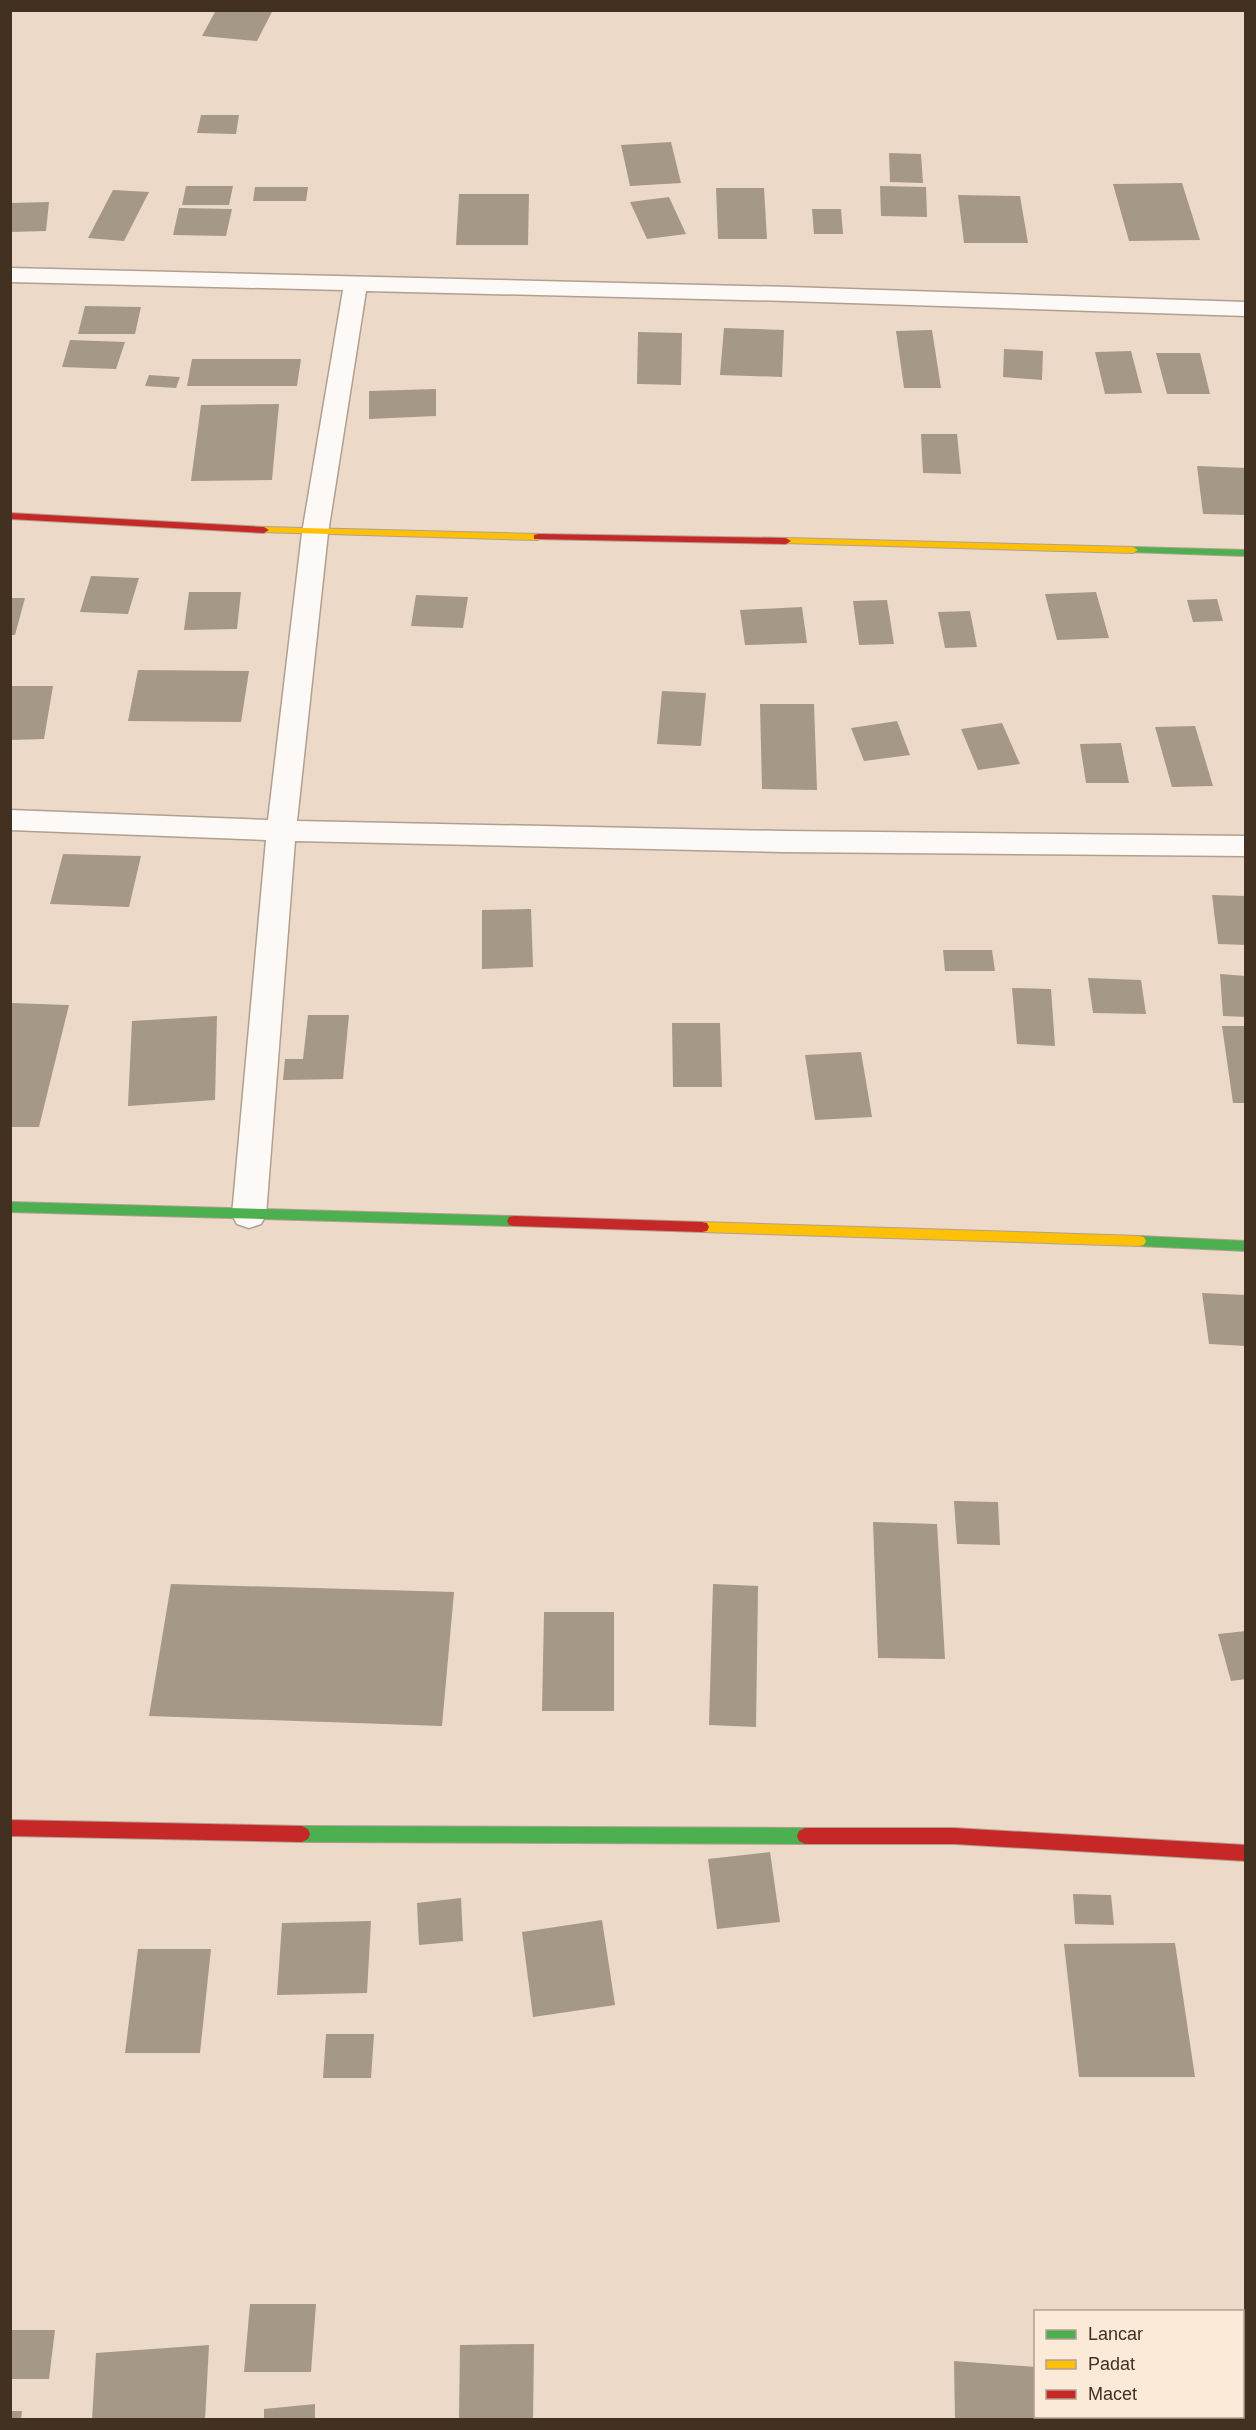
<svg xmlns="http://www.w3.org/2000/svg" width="1256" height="2430" font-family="Helvetica,sans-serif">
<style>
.building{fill:#a69886}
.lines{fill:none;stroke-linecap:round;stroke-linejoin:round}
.street-casing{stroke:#b0a090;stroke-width:3}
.fast-casing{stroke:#b0a090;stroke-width:2}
.slow-casing{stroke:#b0a090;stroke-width:2}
.jam-casing{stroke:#b0a090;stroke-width:2}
.street{fill:#fcf9f7;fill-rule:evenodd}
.fast{fill:#4caf50;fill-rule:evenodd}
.slow{fill:#ffc107;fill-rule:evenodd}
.jam{fill:#c62828;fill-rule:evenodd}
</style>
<rect width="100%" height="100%" fill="#edd9c7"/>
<!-- building -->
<g class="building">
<polygon points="216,10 273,10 257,41 202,36"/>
<polygon points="201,115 239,115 236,134 197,133"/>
<polygon points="671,142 681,183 630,186 621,145"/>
<polygon points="889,153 921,154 923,183 890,182"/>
<polygon points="1182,183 1200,240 1129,241 1113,184"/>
<polygon points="186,186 233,186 229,205 182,205"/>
<polygon points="880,186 926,187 927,217 881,216"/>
<polygon points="255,187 308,187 306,201 253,201"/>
<polygon points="716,188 764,188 767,239 718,239"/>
<polygon points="113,190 149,192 124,241 88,238"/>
<polygon points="459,194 529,194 528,245 456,245"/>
<polygon points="958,195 1020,196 1028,243 964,243"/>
<polygon points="669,197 686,234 647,239 630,202"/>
<polygon points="49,202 46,231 10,232 10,203"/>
<polygon points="179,208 232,209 226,236 173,235"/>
<polygon points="812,209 841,209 843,234 814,234"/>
<polygon points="85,306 141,307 135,334 78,334"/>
<polygon points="724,328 784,330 782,377 720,375"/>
<polygon points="932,330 941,388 904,388 896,331"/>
<polygon points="638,332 682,333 681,385 637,384"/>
<polygon points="70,340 125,342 116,369 62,367"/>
<polygon points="1004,349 1043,351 1042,380 1003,377"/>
<polygon points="1131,351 1142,393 1105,394 1095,352"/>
<polygon points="1156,353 1200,353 1210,394 1167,394"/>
<polygon points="192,359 301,359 297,386 187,386"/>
<polygon points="149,375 180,377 176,388 145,386"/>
<polygon points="436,389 436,416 369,419 369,391"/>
<polygon points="279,404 272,480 191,481 201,405"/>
<polygon points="921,434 957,434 961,474 923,473"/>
<polygon points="1197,466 1246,468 1246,515 1203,514"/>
<polygon points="91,576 139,578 128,614 80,612"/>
<polygon points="189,592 241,592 237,629 184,630"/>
<polygon points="1096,592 1109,638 1057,640 1045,594"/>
<polygon points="416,595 468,597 463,628 411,626"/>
<polygon points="10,598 25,598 15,635 10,635"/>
<polygon points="1217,599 1223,621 1193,622 1187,600"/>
<polygon points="887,600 894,644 859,645 853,601"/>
<polygon points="802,607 807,643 745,645 740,610"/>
<polygon points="970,611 977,647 945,648 938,612"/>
<polygon points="138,670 249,671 241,722 128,721"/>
<polygon points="10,686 53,686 44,739 10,740"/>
<polygon points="662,691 706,693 701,746 657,744"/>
<polygon points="760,704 814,704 817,790 762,789"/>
<polygon points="897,721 910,755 864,761 851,728"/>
<polygon points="1002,723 1020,764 978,770 961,729"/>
<polygon points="1195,726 1213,786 1172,787 1155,727"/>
<polygon points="1121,743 1129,783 1086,783 1080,744"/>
<polygon points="63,854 141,856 129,907 50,904"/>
<polygon points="1212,895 1246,896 1246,945 1218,944"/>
<polygon points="531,909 533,967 482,969 482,910"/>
<polygon points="943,950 992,950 995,971 945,971"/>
<polygon points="1220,974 1246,976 1246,1017 1223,1016"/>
<polygon points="1088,978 1141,980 1146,1014 1093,1013"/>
<polygon points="1012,988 1051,989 1055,1046 1017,1044"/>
<polygon points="10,1003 69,1005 39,1127 10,1127"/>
<polygon points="308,1015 349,1015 343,1079 283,1080 285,1059 303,1059"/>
<polygon points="217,1016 215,1100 128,1106 132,1021"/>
<polygon points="672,1023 720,1023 722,1087 673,1087"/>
<polygon points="1222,1026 1246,1026 1246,1103 1233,1103"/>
<polygon points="861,1052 872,1117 815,1120 805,1055"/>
<polygon points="1202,1293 1246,1295 1246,1346 1209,1344"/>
<polygon points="954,1501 998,1502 1000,1545 957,1544"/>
<polygon points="873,1522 937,1524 945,1659 878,1658"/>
<polygon points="171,1584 454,1592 442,1726 149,1716"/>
<polygon points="713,1584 758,1586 756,1727 709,1725"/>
<polygon points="544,1612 614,1612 614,1711 542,1711"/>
<polygon points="1246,1631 1246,1679 1231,1681 1218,1634"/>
<polygon points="770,1852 780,1922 717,1929 708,1859"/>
<polygon points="1073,1894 1111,1895 1114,1925 1075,1924"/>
<polygon points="461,1898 463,1941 419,1945 417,1903"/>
<polygon points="602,1920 615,2005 533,2017 522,1932"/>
<polygon points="371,1921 367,1993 277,1995 282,1923"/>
<polygon points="1175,1943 1195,2077 1079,2077 1064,1944"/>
<polygon points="138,1949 211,1949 200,2053 125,2053"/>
<polygon points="326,2034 374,2034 371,2078 323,2078"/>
<polygon points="250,2304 316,2304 311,2372 244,2372"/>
<polygon points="10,2330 55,2330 49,2379 10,2379"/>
<polygon points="534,2344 533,2420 459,2420 460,2345"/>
<polygon points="209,2345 205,2420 92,2420 96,2353"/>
<polygon points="954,2361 1036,2367 1036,2416 1071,2416 1071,2420 955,2420"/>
<polygon points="315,2404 315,2420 264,2420 264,2409"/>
<polygon points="10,2411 22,2411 21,2420 10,2420"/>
</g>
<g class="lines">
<defs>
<polygon id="street" points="10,268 789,287 1246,302 1246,316 789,301 366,291 328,533 297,821 782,831 1246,836 1246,856 782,852 295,841 266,1215 261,1224 249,1228 237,1224 232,1215 266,840 10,830 10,810 268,820 302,533 343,290 10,282"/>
<g id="fast">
<polygon points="1133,547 1246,550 1246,556 1129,552 1128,550"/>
<polygon points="10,1202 514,1216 519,1217 521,1221 519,1225 514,1226 10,1212"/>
<polygon points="1139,1236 1246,1241 1246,1251 1139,1246 1134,1245 1132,1241 1134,1237"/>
<polygon points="302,1826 805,1828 811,1831 813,1836 811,1841 805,1844 302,1842 296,1839 294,1834 296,1829"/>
</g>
<g id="slow">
<polygon points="264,527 538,534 543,537 538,540 260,532 259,530"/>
<polygon points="786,538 1133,547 1138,550 1133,553 782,543 782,539"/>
<polygon points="702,1222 1139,1236 1144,1237 1146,1241 1144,1245 1139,1246 702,1232 697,1231 695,1227 697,1223"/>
</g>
<g id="jam">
<polygon points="10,513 264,527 269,530 264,533 10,519"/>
<polygon points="538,534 786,538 791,541 786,544 534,539 534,535"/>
<polygon points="514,1216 702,1222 707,1223 709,1227 707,1231 702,1232 514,1226 509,1225 507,1221 509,1217"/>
<polygon points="10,1820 302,1826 308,1829 310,1834 308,1839 302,1842 10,1836"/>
<polygon points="805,1828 954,1828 1246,1845 1246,1861 954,1844 805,1844 799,1841 797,1836 799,1831"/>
</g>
</defs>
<!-- street casing -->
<use href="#street" class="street-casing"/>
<!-- fast casing -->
<use href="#fast" class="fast-casing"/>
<!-- slow casing -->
<use href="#slow" class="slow-casing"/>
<!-- jam casing -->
<use href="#jam" class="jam-casing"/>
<!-- street -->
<use href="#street" class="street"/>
<!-- fast -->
<use href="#fast" class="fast"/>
<!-- slow -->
<use href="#slow" class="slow"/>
<!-- jam -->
<use href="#jam" class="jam"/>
</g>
<!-- border -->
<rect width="1256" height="2430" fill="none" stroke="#423020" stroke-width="24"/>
<!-- legend -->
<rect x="1034" y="2310" width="210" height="108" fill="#fcead9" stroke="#b2a08f" stroke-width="1.5"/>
<rect x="1046" y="2330" width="30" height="9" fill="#4caf50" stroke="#b2a08f" stroke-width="1.5"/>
<text x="1088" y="2340" font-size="18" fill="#423020">Lancar</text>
<rect x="1046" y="2360" width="30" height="9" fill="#ffc107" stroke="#b2a08f" stroke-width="1.5"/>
<text x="1088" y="2370" font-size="18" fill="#423020">Padat</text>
<rect x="1046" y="2390" width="30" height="9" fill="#c62828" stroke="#b2a08f" stroke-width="1.5"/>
<text x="1088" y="2400" font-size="18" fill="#423020">Macet</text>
</svg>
